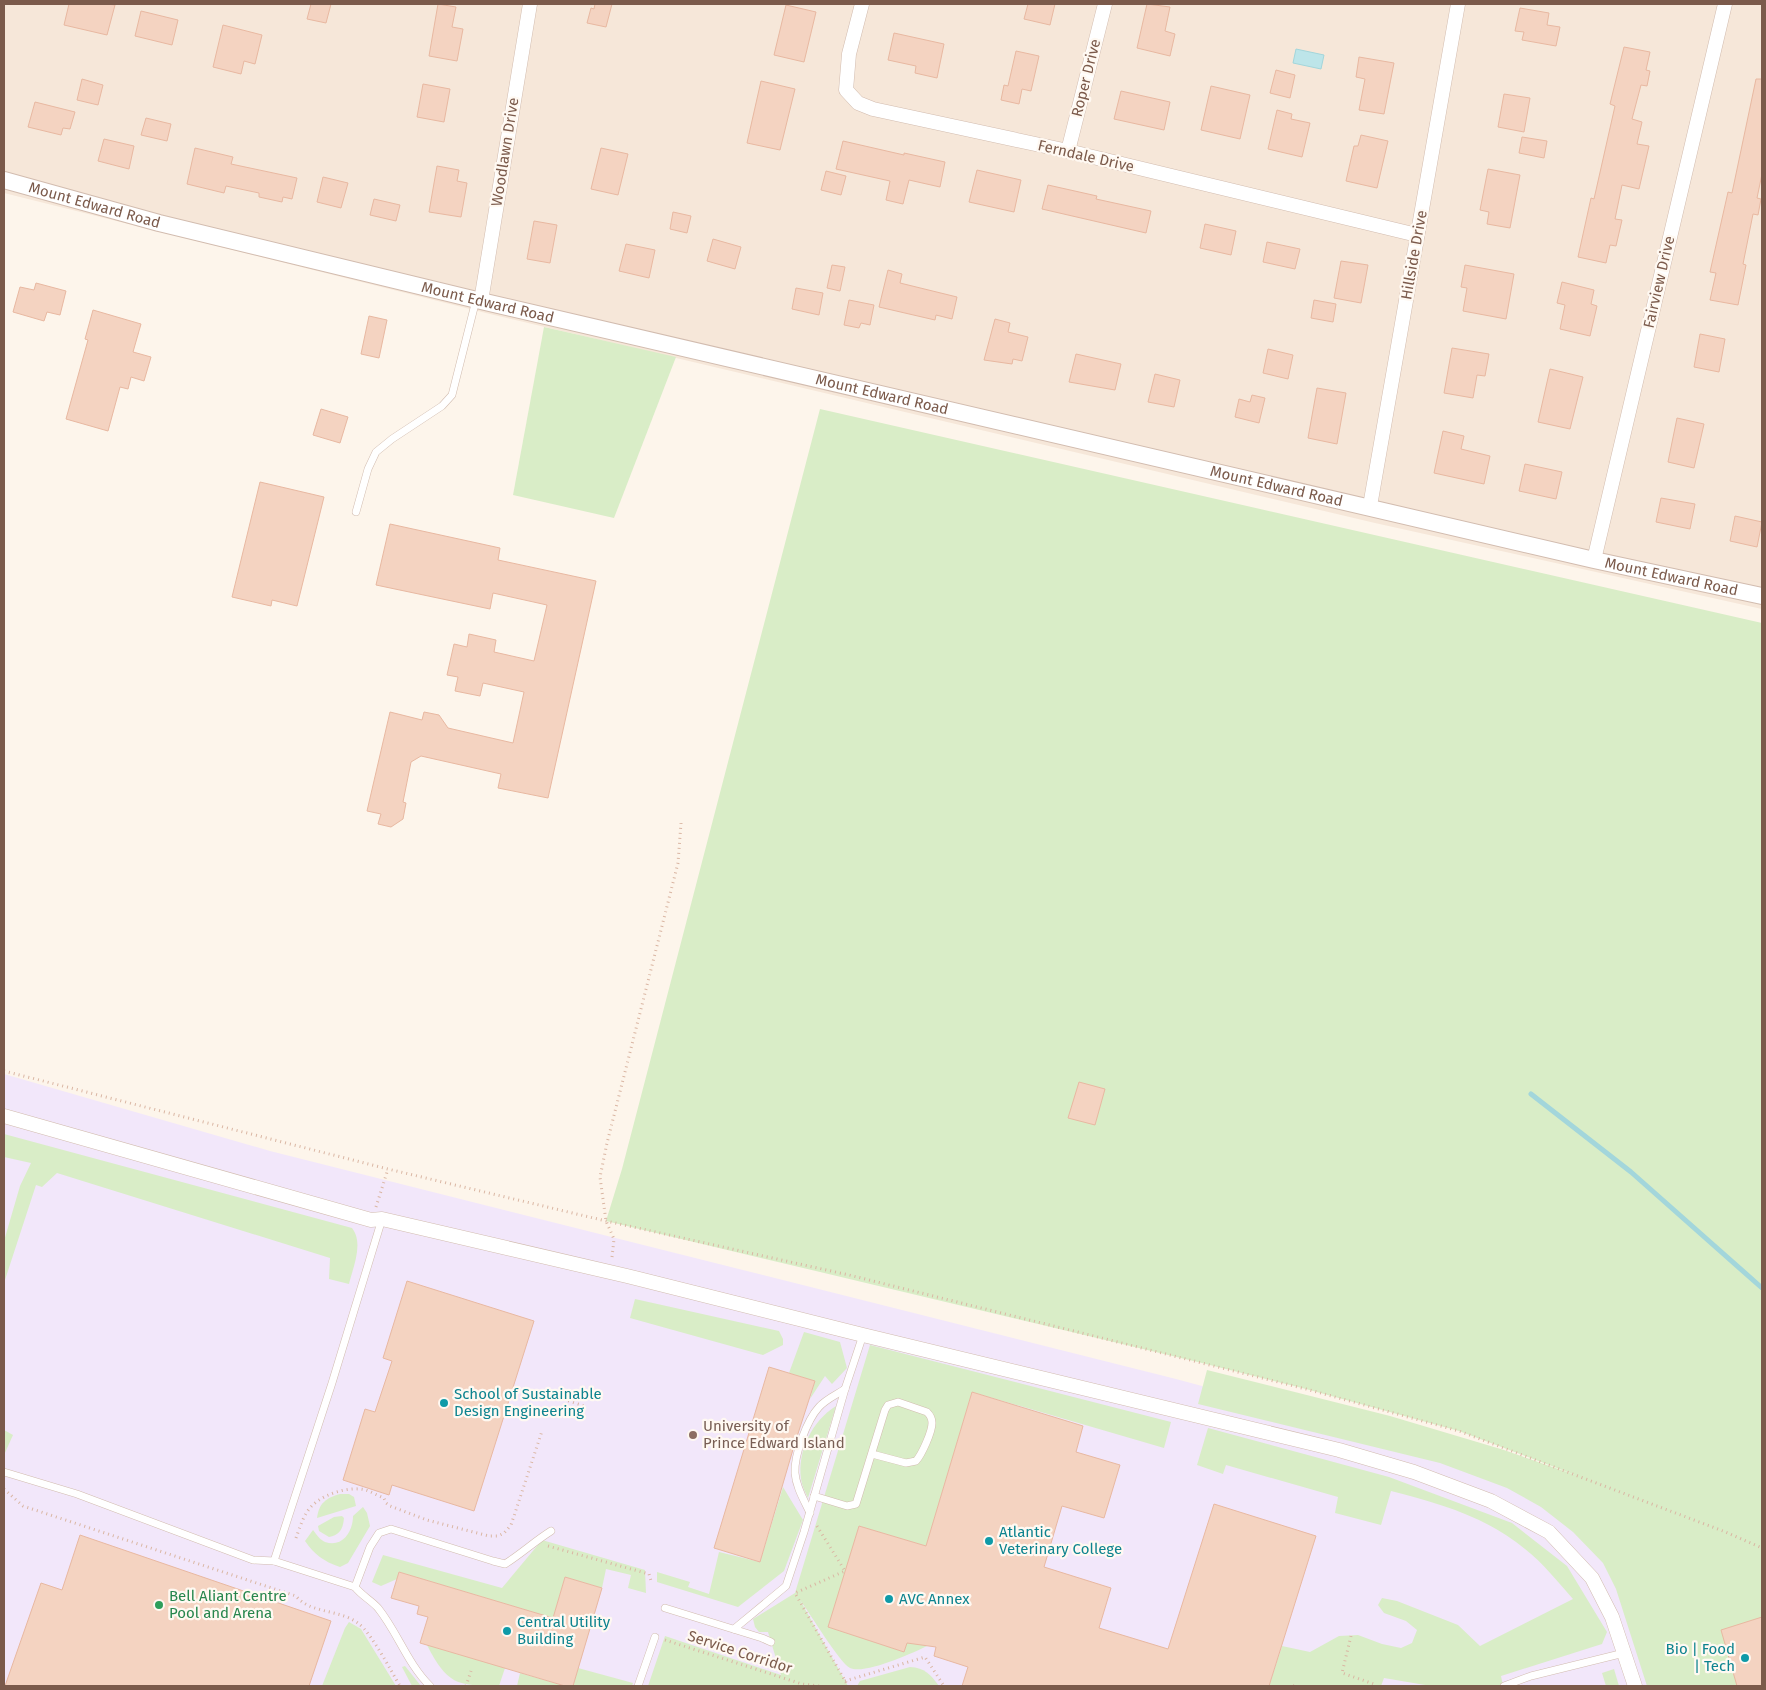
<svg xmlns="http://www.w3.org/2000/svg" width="1766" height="1690" font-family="'Fira Sans',sans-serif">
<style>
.residential{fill:#f6e7d9}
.education{fill:#f2e7fa}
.green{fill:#d9edc7}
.water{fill:#bde5e9;stroke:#a3d6db}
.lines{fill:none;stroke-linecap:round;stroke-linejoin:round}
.stream{stroke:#a3d6db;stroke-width:5}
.building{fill:#f4d3c1;stroke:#e8b8a1}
.service-casing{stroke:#d2bcaf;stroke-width:8}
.minor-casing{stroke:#d2bcaf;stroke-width:15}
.tertiary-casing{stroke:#d2bcaf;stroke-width:18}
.path{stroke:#dab6a3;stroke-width:3;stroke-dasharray:1 4;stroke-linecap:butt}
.service{stroke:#fff;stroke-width:7}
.minor{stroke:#fff;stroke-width:14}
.tertiary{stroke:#fff;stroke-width:16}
.culture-dot{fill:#0f9aa8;stroke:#fff9f2;stroke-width:2}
.education-dot{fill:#8d6e63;stroke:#fff9f2;stroke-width:2}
.leisure-dot{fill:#2e9e5b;stroke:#fff9f2;stroke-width:2}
.labels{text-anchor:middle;stroke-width:4.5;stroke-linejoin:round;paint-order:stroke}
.street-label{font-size:15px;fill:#7b5a4b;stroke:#fff9f2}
.culture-label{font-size:15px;fill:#0d838f;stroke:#fff9f2;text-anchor:start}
.education-label{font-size:15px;fill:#785e54;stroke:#fff9f2;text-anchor:start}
.leisure-label{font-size:15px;fill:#27864d;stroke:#fff9f2;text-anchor:start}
</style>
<rect width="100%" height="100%" fill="#fdf5eb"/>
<!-- residential -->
<polygon class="residential" points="4,4 1762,4 1762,609 1375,523 494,315 4,193"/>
<!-- education -->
<polygon class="education" points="4,1074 270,1151 1176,1379 1590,1491 1762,1686 4,1686"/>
<!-- green -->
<g class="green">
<polygon points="544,327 676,357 614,518 513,495"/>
<polygon points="820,409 1762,623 1762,1686 1647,1686 1616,1589 1603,1563 1573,1532 1541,1507 1507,1488 1440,1463 1198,1404 1207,1370 1390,1416 1504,1450 1578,1476 1459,1431 1306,1389 1202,1363 606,1221 622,1169"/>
<path d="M4,1134L352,1228C364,1243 353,1267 349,1284L329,1279L330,1258L57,1173L42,1187L36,1185L4,1283V1241L20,1186L31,1163L4,1157Z"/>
<polygon points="635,1299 779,1331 783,1339 783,1345 763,1355 630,1318"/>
<polygon points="804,1332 840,1342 847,1368 832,1384 825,1376 810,1399 815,1381 789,1373"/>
<path d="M870,1345L1171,1422L1164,1448L972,1392L926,1546L859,1526L829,1627L904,1652L908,1639L927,1646C913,1653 864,1675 850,1668C840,1663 809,1612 800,1600L848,1686H648L665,1636L781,1675L768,1632H759L755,1627L753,1619L795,1593Z"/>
<path d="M836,1406L808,1498C805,1492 802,1486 801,1479C797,1451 812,1421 836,1406Z"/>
<path d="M1208,1428L1389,1477L1512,1523L1567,1566L1607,1632L1602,1644L1501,1676L1503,1686H1431L1384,1678L1381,1686H1269L1282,1646L1310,1652L1339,1636L1358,1635L1382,1644L1401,1648L1412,1643L1417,1630L1406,1621L1384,1613L1378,1605L1382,1598L1397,1601L1458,1625L1480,1646L1573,1599C1558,1582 1543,1563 1525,1549C1487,1517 1438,1503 1391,1491L1381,1525L1335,1513L1338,1497L1226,1465L1223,1474L1197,1465Z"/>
<polygon points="4,1430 13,1435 4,1455"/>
<polygon points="783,1487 803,1520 784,1571 738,1607 657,1582 657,1572 690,1582 688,1587 709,1594 719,1552 760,1562"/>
<path d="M340,1494H349L354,1497L356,1506L317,1518C319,1503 326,1498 340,1494Z"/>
<path d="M363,1507L367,1513L370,1526L348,1563L340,1567C323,1561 315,1555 305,1541L313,1530C316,1534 320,1540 325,1542C343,1548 353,1531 353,1516Z"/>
<path d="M342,1516L344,1518C343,1529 340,1535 329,1537L319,1531L318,1526L334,1517Z"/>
<polygon points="542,1540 645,1570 646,1593 628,1588 631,1575 606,1569 602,1588 565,1577 553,1618 399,1572 397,1579 381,1586 372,1582 383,1555 502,1588"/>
<polygon points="349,1622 361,1629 396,1686 322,1686 345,1628"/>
<path d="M427,1645L505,1668L499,1686C456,1686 447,1684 427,1645Z"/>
<polygon points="405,1666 421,1686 412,1686 402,1667"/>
<path d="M910,1667C925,1668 930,1674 939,1686H857L860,1681Z"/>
<polygon points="578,1668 633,1683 632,1686 573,1686"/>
<polygon points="1614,1669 1619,1686 1606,1686 1602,1673"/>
<polygon points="520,1673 565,1686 517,1686"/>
</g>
<!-- water -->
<polygon class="water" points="1296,49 1324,55 1321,69 1293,63"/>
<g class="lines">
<!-- stream -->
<polyline class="stream" points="1531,1094 1631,1172 1762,1288"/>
</g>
<!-- building -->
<g class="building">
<polygon points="69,4 107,4 115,5 107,35 64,25"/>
<polygon points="311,4 331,4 326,23 307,19"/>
<polygon points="438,4 456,7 452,27 463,29 457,61 429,56"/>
<polygon points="595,4 612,4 606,27 587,23 591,8 594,9"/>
<polygon points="1028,4 1055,4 1050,25 1024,19"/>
<polygon points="1147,4 1170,7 1165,31 1175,34 1170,56 1137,48"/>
<polygon points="786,5 816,12 804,62 774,55"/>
<polygon points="1520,8 1549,13 1547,25 1560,27 1556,46 1522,40 1524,32 1515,31"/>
<polygon points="141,11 178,20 172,45 135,36"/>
<polygon points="223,25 262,35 255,64 244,61 241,74 213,67"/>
<polygon points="894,33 944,44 937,78 915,73 916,66 888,60"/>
<polygon points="1624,47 1650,52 1646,70 1650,71 1647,86 1641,85 1632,119 1642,122 1637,144 1649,146 1639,189 1622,185 1615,219 1622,220 1616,246 1610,245 1606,263 1578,257 1591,198 1594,199 1615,106 1610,104"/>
<polygon points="1016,51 1039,56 1031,91 1022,89 1019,104 1001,100 1004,85 1008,86"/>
<polygon points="1359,57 1394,63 1384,114 1359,110 1365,79 1356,77"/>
<polygon points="1276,70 1295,75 1290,98 1270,93"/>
<polygon points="82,79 103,85 98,105 77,100"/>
<polygon points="1756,79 1762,79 1762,174 1757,198 1761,199 1758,215 1753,214 1743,264 1746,265 1738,305 1710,300 1716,273 1710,272 1728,192 1732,193"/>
<polygon points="761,81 795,89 780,150 747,143"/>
<polygon points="423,84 450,89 444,122 417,117"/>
<polygon points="1211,86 1250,95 1240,139 1201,130"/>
<polygon points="1121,91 1170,102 1164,130 1114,119"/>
<polygon points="1504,94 1530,98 1524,132 1498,127"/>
<polygon points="35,102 75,112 70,129 63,128 61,135 28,127"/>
<polygon points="1277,110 1292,114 1291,119 1310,123 1302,157 1268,149"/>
<polygon points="146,118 171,124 167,141 141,135"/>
<polygon points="1361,135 1388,141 1377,188 1346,181 1354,146 1358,146"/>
<polygon points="1522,137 1547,141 1544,158 1519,153"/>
<polygon points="104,139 134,146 129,169 98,161"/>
<polygon points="843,141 904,155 904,153 945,162 940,187 909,180 903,204 886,200 890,181 836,169"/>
<polygon points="195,148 233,157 231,164 297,178 292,199 283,197 282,202 259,197 259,193 226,186 224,193 187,184"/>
<polygon points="601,148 628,154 618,195 591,189"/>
<polygon points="437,166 459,170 457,181 467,183 461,217 429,212"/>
<polygon points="1488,169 1520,175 1510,228 1487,224 1489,212 1480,210"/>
<polygon points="977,170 1021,180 1014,212 969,202"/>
<polygon points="826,171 846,176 841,195 821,190"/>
<polygon points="323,177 348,183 341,208 317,202"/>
<polygon points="1048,185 1097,196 1096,199 1151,211 1146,233 1042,209"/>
<polygon points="374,199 400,205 396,221 370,215"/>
<polygon points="673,212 691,216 687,233 670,229"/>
<polygon points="534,221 557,225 550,263 527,259"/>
<polygon points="1205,224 1236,231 1231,255 1200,248"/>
<polygon points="713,239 741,247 735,269 707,261"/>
<polygon points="1267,242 1300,249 1295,269 1263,262"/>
<polygon points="626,244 655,250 649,278 619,271"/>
<polygon points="1341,261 1368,265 1361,303 1334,298"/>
<polygon points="832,265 845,267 840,291 827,288"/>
<polygon points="1465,265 1514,274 1506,319 1463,311 1467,288 1461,287"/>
<polygon points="888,270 902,274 900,283 957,297 952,319 936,315 935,320 879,307"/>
<polygon points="1562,282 1594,290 1591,304 1597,306 1590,336 1560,329 1565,305 1557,303"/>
<polygon points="36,283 66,291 60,315 47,312 44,321 13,312 20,287 34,290"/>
<polygon points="796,288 823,293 819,315 792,309"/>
<polygon points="849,300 874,305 870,325 861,323 859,328 844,325"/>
<polygon points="1314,300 1336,304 1333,322 1311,318"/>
<polygon points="93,310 141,324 133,352 151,357 144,381 131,377 128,389 120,387 108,431 66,419 88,340 85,339"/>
<polygon points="369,316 387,320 379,358 361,354"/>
<polygon points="995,319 1010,323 1008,332 1028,337 1022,361 1013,359 1012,364 984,360"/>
<polygon points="1700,334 1725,339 1719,372 1694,367"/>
<polygon points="1452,348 1489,354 1485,376 1477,375 1473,398 1444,393"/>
<polygon points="1268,349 1293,355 1288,379 1263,373"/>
<polygon points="1076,354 1121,364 1115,390 1069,382"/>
<polygon points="1550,369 1583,377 1570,429 1538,422"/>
<polygon points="1155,374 1180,380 1174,407 1148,402"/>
<polygon points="1317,388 1346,393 1337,444 1308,438"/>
<polygon points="1252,395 1265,398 1259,423 1235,417 1239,399 1250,402"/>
<polygon points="321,409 348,417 340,443 313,435"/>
<polygon points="1677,418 1704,424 1694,468 1668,462"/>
<polygon points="1443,431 1464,436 1461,449 1490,456 1484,484 1434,473"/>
<polygon points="1525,464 1562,472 1556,499 1519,491"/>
<polygon points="260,482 324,497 297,606 272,600 271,606 232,597"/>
<polygon points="1661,498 1695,504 1690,529 1656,522"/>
<polygon points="1735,516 1762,522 1757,547 1730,541"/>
<polygon points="390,524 500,548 498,560 596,581 548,798 498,788 501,774 421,756 411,762 403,802 406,803 403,819 391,827 378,824 381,814 367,811 390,712 422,720 424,712 439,715 448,728 513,743 524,692 483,683 480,696 455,691 458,677 447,675 454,644 467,647 469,634 496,640 494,652 534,661 547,605 493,593 490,609 376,585"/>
<polygon points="1079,1082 1105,1089 1095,1125 1068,1118"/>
<polygon points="407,1281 534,1321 474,1511 392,1485 389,1495 343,1480 365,1409 375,1412 392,1361 383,1358"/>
<polygon points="769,1367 815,1381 794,1446 760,1562 714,1548"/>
<polygon points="972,1392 1083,1426 1076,1452 1120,1465 1104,1518 1062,1506 1044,1567 1111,1588 1099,1628 1168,1649 1214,1504 1316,1536 1269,1686 962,1686 968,1667 934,1656 936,1647 907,1643 904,1652 828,1627 859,1526 926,1546"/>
<polygon points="80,1535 331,1621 309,1686 5,1686 41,1583 62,1590"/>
<polygon points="399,1572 553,1618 565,1577 602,1588 573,1686 565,1686 420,1643 428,1617 417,1614 419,1606 391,1598"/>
<polygon points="1762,1617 1762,1686 1737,1686 1721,1630"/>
</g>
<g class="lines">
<defs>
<g id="service">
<polyline points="356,512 368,469 376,452 392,439 442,406 452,395 476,300"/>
<path d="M4,1472L77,1494L253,1560L274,1561L355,1587C362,1596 371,1600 378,1608C398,1633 407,1663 430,1686"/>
<path d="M814,1496L847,1506L856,1504L885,1410L888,1405L898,1402L927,1412C930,1415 932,1418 932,1423C932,1432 922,1454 916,1461L906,1463L872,1454"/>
<path d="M810,1513C804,1500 796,1487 795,1473C794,1455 807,1420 819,1407C826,1399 836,1395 845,1389"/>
<polyline points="274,1561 332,1383 382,1219"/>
<path d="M355,1587L370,1547L379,1533L391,1529L493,1561L505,1564C521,1554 535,1541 551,1531"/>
<polyline points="665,1608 762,1638 771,1642"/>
<polyline points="734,1629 786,1586 804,1532 845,1389 863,1335"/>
<polyline points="638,1686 655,1637"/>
<polyline points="1504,1686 1531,1676 1624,1653"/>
</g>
<g id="minor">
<polyline points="862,4 849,54 846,90 858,103 873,109 1068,151 1417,235"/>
<polyline points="1068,151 1105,4"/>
<polyline points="481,301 530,4"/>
<polyline points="1370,506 1458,4"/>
<polyline points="1594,560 1725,4"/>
<polyline points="4,1116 371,1220 382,1219 627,1276 863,1335 1339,1450 1414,1472 1491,1501 1549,1532 1592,1578 1612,1617 1635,1686"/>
</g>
<g id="tertiary">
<path id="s1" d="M4,180L159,223L481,301L1594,560L1762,596"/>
</g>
</defs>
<!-- service casing -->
<use href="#service" class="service-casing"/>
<!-- minor casing -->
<use href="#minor" class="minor-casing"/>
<!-- tertiary casing -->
<use href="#tertiary" class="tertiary-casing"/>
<!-- path -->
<g class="path">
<polyline points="4,1071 388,1169 606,1221 849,1275 1306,1389 1459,1431 1723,1531 1762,1548"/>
<polyline points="376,1207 388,1169"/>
<polyline points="612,1257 614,1239 606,1221 600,1177 607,1143 678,863 681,823"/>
<polyline points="554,1396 587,1407"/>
<path d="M4,1489L23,1506L296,1596C310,1614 341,1609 359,1624C372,1634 391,1671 400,1686"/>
<polyline points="817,1526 845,1571 795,1593 848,1686"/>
<path d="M296,1538C300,1527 304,1512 314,1504C326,1493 350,1486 366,1490C372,1492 378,1496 384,1498L386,1503L390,1506L427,1520L489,1536H498L504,1533L511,1525L542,1431"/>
<polyline points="548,1546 649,1574 651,1581"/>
<polyline points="1351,1636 1342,1673 1374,1684 1374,1686"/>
<polyline points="665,1640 802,1684 819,1686"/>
<polyline points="845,1681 925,1657 944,1686"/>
<polyline points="466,1686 471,1671"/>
<polyline points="1289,1686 1289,1685 1294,1686"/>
</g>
<!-- service -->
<use href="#service" class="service"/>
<!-- minor -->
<use href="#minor" class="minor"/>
<!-- tertiary -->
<use href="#tertiary" class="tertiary"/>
</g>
<!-- markers -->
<g class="culture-dot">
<circle cx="444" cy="1403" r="5"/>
<circle cx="989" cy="1541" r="5"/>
<circle cx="889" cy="1599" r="5"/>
<circle cx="507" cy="1631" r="5"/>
<circle cx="1745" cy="1658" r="5"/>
</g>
<circle class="education-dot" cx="693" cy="1435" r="5"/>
<circle class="leisure-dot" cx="159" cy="1605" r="5"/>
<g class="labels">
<!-- street labels -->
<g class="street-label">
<text transform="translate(1086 78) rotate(-76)" y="5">Roper Drive</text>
<text transform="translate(505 152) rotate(-81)" y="5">Woodlawn Drive</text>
<text transform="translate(1086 156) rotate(13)" y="5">Ferndale Drive</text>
<text dy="5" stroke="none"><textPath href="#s1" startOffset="94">Mount Edward Road</textPath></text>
<text transform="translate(1414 255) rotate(-80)" y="5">Hillside Drive</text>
<text transform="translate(1659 282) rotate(-77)" y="5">Fairview Drive</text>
<text dy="5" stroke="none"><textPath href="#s1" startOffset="499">Mount Edward Road</textPath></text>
<text dy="5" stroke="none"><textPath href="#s1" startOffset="904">Mount Edward Road</textPath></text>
<text dy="5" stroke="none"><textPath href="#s1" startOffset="1309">Mount Edward Road</textPath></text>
<text dy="5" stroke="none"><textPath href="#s1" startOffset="1714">Mount Edward Road</textPath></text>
<text transform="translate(740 1652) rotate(18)" y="5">Service Corridor</text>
</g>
<!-- culture labels -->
<g class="culture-label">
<text x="454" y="1399">School of Sustainable<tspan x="454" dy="17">Design Engineering</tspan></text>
<text x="999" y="1537">Atlantic<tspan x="999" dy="17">Veterinary College</tspan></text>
<text x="899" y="1604">AVC Annex</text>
<text x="517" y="1627">Central Utility<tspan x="517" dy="17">Building</tspan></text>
<text x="1735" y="1654" text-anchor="end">Bio | Food<tspan x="1735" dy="17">| Tech</tspan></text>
</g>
<!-- education labels -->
<g class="education-label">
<text x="703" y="1431">University of<tspan x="703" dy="17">Prince Edward Island</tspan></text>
</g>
<!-- leisure labels -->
<g class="leisure-label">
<text x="169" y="1601">Bell Aliant Centre<tspan x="169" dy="17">Pool and Arena</tspan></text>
</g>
</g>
<!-- border -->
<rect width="1766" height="1690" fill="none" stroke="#7b5a4b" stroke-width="10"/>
</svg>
